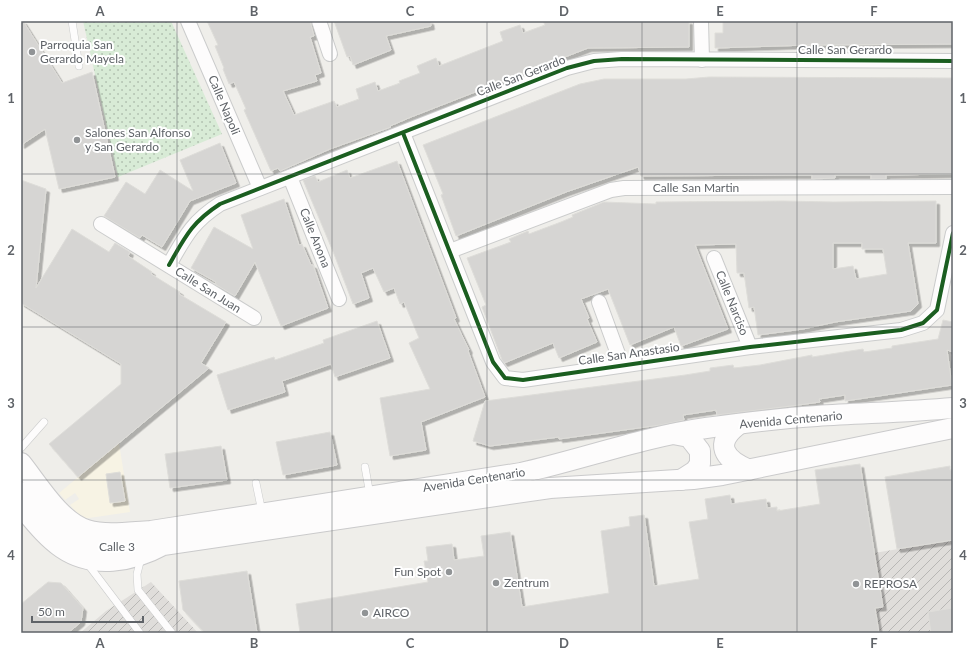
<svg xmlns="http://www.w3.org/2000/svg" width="974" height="654" font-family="Lato,sans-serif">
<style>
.commercial{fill:#f7f3e4}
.industrial{fill:url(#industrial-furrows)}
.grass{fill:url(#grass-dots)}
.building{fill:#d6d5d3;stroke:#deddd9;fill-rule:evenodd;filter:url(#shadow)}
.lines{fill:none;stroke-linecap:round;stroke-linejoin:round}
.lane-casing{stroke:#cbcccc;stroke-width:8}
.street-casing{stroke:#cbcccc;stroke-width:16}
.secondary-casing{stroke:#cacacb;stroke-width:22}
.lane{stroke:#fdfcfc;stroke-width:7}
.street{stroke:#fdfcfc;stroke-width:14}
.secondary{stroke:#fdfcfc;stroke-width:20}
.cycleway-casing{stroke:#fff;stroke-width:6}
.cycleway{stroke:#1b5e20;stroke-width:4}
.grid{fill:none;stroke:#5f6368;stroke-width:1;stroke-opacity:0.55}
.poi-dot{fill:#919496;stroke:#fff;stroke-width:1.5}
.labels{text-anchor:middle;stroke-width:4;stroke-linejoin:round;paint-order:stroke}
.poi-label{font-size:12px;fill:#5f6368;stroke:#fff;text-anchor:start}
.street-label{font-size:12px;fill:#5f6368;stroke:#fff}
.neatline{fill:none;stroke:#5f6368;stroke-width:1.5}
.grid-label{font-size:13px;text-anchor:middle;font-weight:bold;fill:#5f6368}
</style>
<defs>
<pattern id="industrial-furrows" width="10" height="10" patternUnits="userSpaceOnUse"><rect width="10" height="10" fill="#dfddda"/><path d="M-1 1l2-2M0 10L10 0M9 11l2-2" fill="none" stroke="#b8b7b5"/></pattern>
<pattern id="grass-dots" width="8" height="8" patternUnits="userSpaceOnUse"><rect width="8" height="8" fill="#d8ebd6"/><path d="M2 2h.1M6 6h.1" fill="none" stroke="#b2c2b1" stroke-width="1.8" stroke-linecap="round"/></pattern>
<filter id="shadow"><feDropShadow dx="3.5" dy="3.5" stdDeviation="0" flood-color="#0004"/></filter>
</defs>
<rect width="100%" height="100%" fill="#efeeea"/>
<!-- commercial -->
<polygon class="commercial" points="119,443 130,512 82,519 70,505 79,499 75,493 65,500 59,493"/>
<!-- industrial -->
<g class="industrial">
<polygon points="953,540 953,633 359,633 874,553"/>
<polygon points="151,582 198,633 80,633 106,611"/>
</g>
<!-- grass -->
<polygon class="grass" points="83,21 171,21 222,134 118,177"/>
<!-- building -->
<g class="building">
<polygon points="21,21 23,21 62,83 92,72 115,177 59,189 45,129 21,145"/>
<polygon points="207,21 310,21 314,36 310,37 321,73 315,75 317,81 283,91 294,115 334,101 337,107 359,99 356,89 375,82 378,91 400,83 399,81 420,73 417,66 436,58 439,66 503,41 500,32 520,25 523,33 545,25 543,21 689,21 689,47 588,48 411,117 390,126 391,127 330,149 280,171 278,168 271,171 244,110 246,109 234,82 229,84 223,69 224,68 215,46 218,45"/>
<polygon points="334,21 430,21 431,26 386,36 391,50 353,65 350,56 347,57"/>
<polygon points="723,21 953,21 953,44 808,45 715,48 715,33 723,33"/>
<polygon points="709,77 953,78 953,174 886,175 886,179 871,179 871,175 835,175 835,178 812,179 812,175 788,175 641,176 638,167 566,192 456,236 441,195 443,194 423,145 580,84 604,79 686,79"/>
<polygon points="220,143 236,183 190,201 162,247 142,235 140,238 104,216 126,182 145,194 160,170 193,191 180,160"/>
<polygon points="397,161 456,318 454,319 469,350 468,351 485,397 421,422 426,450 390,456 380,398 430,389 409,343 419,338 404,302 400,304 394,288 384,292 373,268 361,273 369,298 353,304 334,254 303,180 315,176 318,182 347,170 350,178"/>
<polygon points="21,180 46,189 36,288 72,229 109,252 115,243 130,252 128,256 152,272 151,274 180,292 179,294 226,322 201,363 209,368 78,477 49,444 121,384 121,364 21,303"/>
<polygon points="284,199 299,245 302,244 311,265 313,265 328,308 281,326 255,262 235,296 215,284 216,282 191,268 214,227 253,249 241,215"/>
<path d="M783,201L833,202L936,201V243H908L918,304L911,311L835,322L803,329L758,335L754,307L749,308L744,273H737L736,244L695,245L728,329L681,346L674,327L630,345L608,289L581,299L589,318L587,319L597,342L559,358L553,343L504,363L502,360L482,307L486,305L467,258L511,242L509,239L528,231L529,234L561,222L573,217L572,215L604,202L656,204V202ZM833,243H862V249H883L887,274L856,279L853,266L833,269Z"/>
<polygon points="943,320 953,322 953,352 947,350 952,385 845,401 845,395 819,399 820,402 791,406 717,415 716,410 683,415 684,420 660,425 559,439 559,437 490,446 473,441 485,401 685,375 710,371 710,368 733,365 734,368 760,365 812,355 812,357 863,349 864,352 892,348 892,346 938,339"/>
<polygon points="377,321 390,358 335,377 331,364 282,381 285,392 228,410 217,375 274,357 275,360 324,343 323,340"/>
<polygon points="330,432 337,465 283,475 276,442"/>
<polygon points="221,446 227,480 170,488 165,454"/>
<polygon points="860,464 883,607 875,608 879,633 300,633 296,604 428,582 424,561 428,561 426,547 452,544 454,560 484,556 481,536 510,532 522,607 609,593 601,531 630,526 629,517 644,515 654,586 699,579 689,522 708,519 705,499 730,495 731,504 766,499 767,508 777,507 777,511 820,504 815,470"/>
<polygon points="950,466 950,470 953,470 953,540 897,549 885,477"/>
<polygon points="120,472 125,501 110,503 106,474"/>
<polygon points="247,571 257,633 205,633 183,610 179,581"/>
<polygon points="48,582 61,583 83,608 81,622 68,633 21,633 21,604"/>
<polygon points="953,608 953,633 931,633 928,612"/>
</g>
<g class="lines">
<defs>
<g id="lane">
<polyline points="72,21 79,66"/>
<polyline points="21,448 44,422"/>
<polyline points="365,467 370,495"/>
<polyline points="256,483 262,512"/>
<polyline points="141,558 137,574 138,590 172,633"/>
<polyline points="87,563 140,633"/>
</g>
<g id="street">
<polyline points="188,21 260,188"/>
<polyline points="319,21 330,54"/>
<polyline points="701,21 702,60"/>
<polyline points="403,133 493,362 505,378 523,380 750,347 901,330 923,323 937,310 953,233"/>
<polyline points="290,177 339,299"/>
<polyline points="101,224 254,318"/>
<polyline points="450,251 611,190 624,188 953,187"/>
<polyline points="714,258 750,347"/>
<path d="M169,265C185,237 192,222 220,204L567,68L594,61L622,59L953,61"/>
<polyline points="599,302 622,365"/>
<path d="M21,489C63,542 78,554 147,546"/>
</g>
<g id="secondary">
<path d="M739,424C713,444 724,459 749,470"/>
<polyline points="673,434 689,437 700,451 700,464 695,471 681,480"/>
<path d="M21,463C38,484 60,522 87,530C107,536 130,532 151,531L521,473C583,459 643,437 706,428C743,423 780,418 817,416C863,413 908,412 953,408"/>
<path d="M21,506C33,520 46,537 62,548C93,569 132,562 163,545L550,488L693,479L722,475L953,428"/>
</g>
</defs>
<!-- lane casing -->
<use href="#lane" class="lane-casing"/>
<!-- street casing -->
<use href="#street" class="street-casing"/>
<!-- secondary casing -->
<use href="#secondary" class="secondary-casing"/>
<!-- lane -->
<use href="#lane" class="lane"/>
<!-- street -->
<use href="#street" class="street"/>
<!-- secondary -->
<use href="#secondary" class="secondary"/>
<defs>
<g id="cycleway">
<polyline points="403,133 493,362 505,378 523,380 750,347 901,330 923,323 937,310 953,233"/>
<path d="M169,265C185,237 192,222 220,204L567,68L594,61L622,59L953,61"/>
</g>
</defs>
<!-- cycleway casing -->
<use href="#cycleway" class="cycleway-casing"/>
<!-- cycleway -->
<use href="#cycleway" class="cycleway"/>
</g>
<!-- grid -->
<path class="grid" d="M177,21V633M332,21V633M487,21V633M642,21V633M797,21V633M21,174H953M21,327H953M21,480H953"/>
<!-- markers -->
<g class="poi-dot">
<circle cx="32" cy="52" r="4"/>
<circle cx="77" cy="140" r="4"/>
<circle cx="449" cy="572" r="4"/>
<circle cx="496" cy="583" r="4"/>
<circle cx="856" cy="584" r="4"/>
<circle cx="365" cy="613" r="4"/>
</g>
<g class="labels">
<!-- poi labels -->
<g class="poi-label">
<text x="40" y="49">Parroquia San<tspan x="40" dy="14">Gerardo Mayela</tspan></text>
<text x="85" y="137">Salones San Alfonso<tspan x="85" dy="14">y San Gerardo</tspan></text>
<text x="441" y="576" text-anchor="end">Fun Spot</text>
<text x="504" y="587">Zentrum</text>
<text x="864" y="588">REPROSA</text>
<text x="373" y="617">AIRCO</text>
</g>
<!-- street labels -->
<g class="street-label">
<text x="845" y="54">Calle San Gerardo</text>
<text transform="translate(521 76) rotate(-21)" y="4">Calle San Gerardo</text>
<text transform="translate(224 105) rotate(67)" y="4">Calle Napoli</text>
<text x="696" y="192">Calle San Martin</text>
<text transform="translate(315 238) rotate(68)" y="4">Calle Anona</text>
<text transform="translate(208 290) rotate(32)" y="4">Calle San Juan</text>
<text transform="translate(732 303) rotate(68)" y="4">Calle Narciso</text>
<text transform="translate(629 354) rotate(-8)" y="4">Calle San Anastasio</text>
<text transform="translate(791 420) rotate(-5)" y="4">Avenida Centenario</text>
<text transform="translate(474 480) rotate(-9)" y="4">Avenida Centenario</text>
<text x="117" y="551">Calle 3</text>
</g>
</g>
<!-- border -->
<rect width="974" height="654" fill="none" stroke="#ffffff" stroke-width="44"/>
<!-- scale -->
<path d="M32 616v6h111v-6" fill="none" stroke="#5f6368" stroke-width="2"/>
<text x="38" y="616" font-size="12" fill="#5f6368" stroke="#ffffff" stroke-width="3" paint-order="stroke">50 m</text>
<rect x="22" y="22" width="930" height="610" class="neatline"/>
<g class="grid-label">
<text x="100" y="16">A</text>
<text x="254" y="16">B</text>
<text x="410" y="16">C</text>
<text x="564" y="16">D</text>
<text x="720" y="16">E</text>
<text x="874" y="16">F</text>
<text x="11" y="103">1</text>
<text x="963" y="103">1</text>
<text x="11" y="255">2</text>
<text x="963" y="255">2</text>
<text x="11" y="408">3</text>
<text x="963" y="408">3</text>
<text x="11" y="560">4</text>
<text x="963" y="560">4</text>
<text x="100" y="648">A</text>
<text x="254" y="648">B</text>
<text x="410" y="648">C</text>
<text x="564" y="648">D</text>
<text x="720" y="648">E</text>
<text x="874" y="648">F</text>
</g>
</svg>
